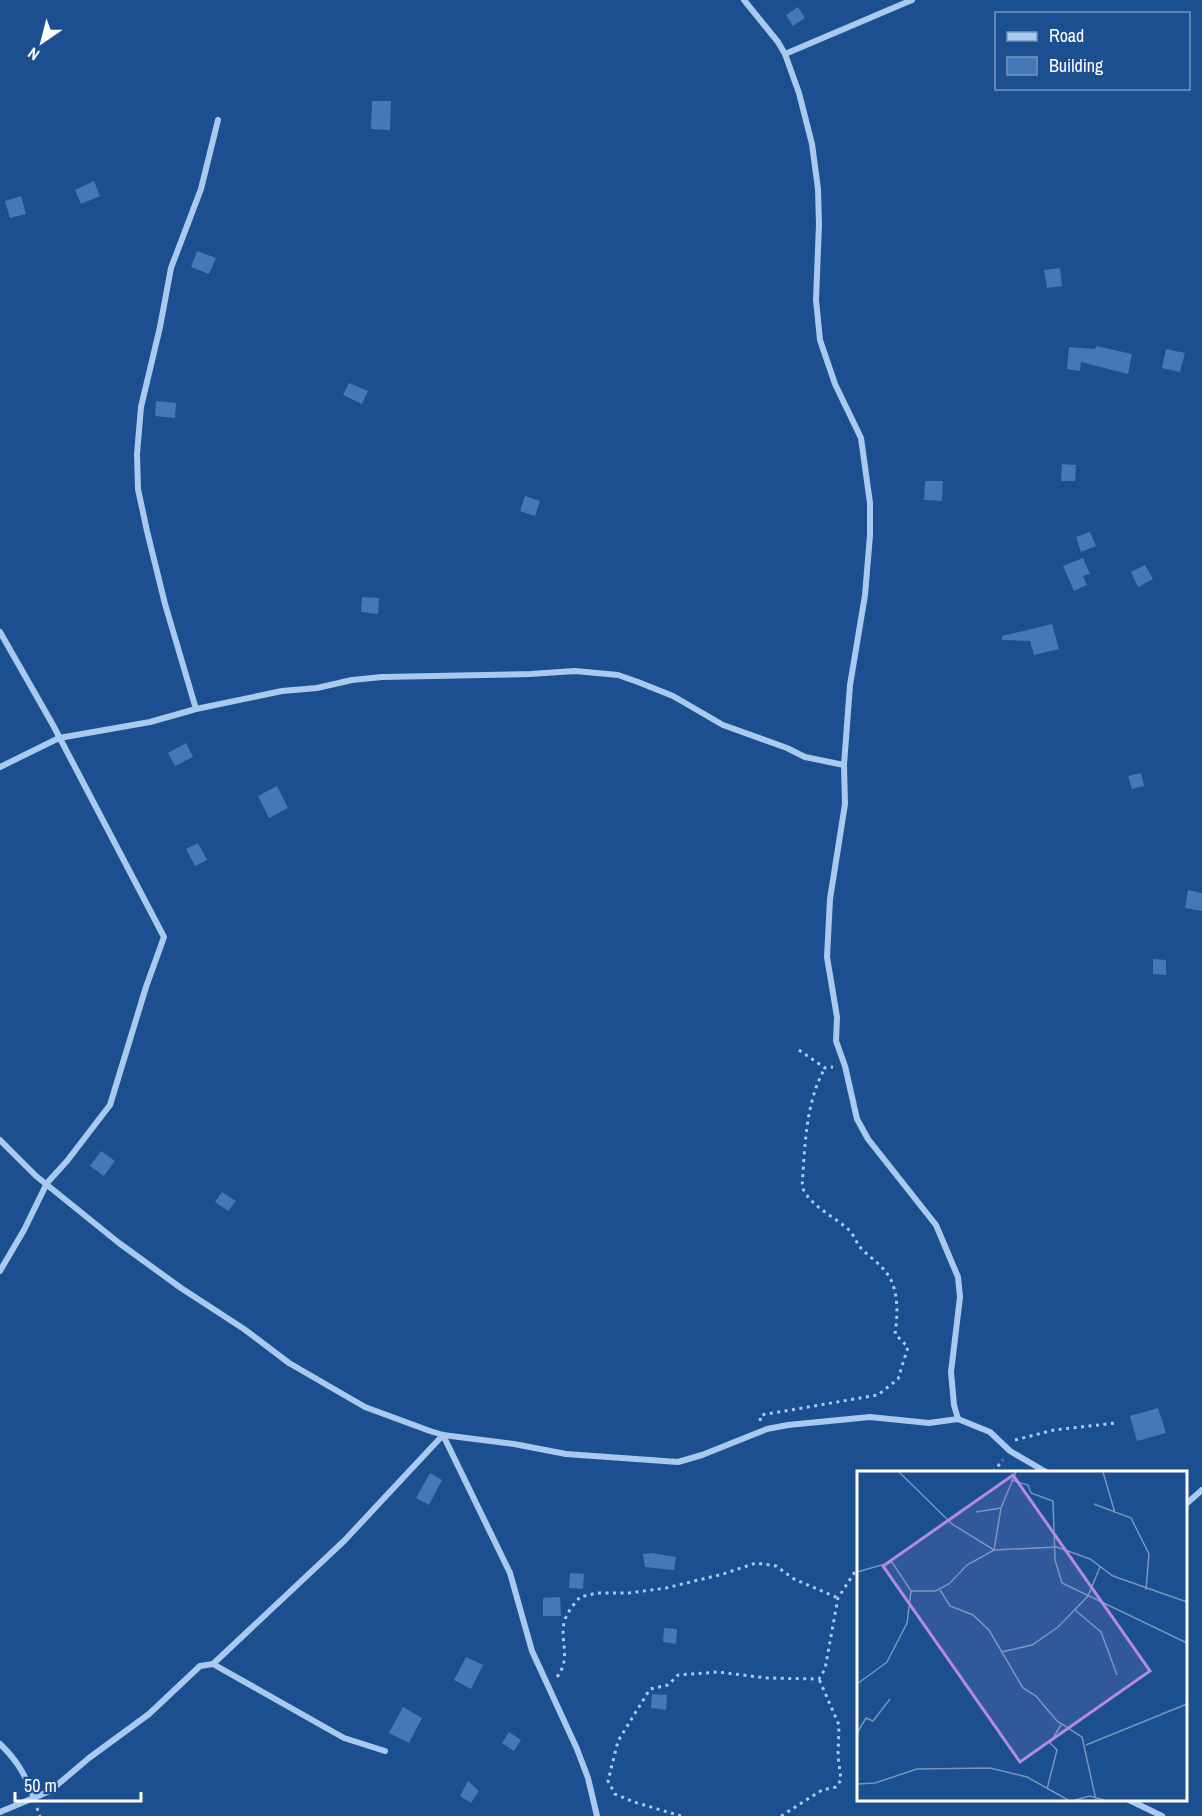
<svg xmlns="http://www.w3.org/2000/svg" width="1202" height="1816" font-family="'Archivo Narrow',sans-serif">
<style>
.building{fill:#4478b7}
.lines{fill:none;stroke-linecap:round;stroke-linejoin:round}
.path{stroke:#a9c9ee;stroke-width:3;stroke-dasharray:3 4.5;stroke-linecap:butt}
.street{stroke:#a9c9ee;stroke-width:6}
.inset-road{fill:none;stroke:#7695bc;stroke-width:1.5}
.view{fill:#b68bdc;fill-opacity:0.15;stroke:#b68bdc;stroke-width:3}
.inset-edge{fill:none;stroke:#fff;stroke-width:3}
</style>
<rect width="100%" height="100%" fill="#1b4f8f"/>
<!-- building -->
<g class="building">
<polygon points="798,7 805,18 793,26 786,15"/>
<polygon points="372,101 391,101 390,130 371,129"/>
<polygon points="94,181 100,196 81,204 75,190"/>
<polygon points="21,196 26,214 10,218 5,201"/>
<polygon points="197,251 216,258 209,274 191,267"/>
<polygon points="1060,268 1062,286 1047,288 1044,270"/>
<polygon points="1096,346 1132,354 1128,374 1081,362 1080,371 1067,369 1069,347 1095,349"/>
<polygon points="1166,349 1185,353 1180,372 1162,368"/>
<polygon points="349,383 368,391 362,404 343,395"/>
<polygon points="156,401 176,403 175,418 155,416"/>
<polygon points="1062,464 1076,465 1075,481 1061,481"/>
<polygon points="925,481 943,481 942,501 924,500"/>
<polygon points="525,496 540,501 535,516 520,511"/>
<polygon points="1090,532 1096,546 1081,552 1076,537"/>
<polygon points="1083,558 1090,574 1083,576 1087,585 1074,591 1063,566"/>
<polygon points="1145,565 1153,579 1138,587 1131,572"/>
<polygon points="362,597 379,598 378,614 361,612"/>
<polygon points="1052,624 1059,649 1034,655 1030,641 1002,640 1002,636"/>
<polygon points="186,743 193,757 175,766 168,753"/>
<polygon points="1141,773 1144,786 1132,789 1128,776"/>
<polygon points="277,786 288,808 269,818 258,796"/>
<polygon points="198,843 207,860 195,866 186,849"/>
<polygon points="1188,890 1202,893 1202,911 1185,908"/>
<polygon points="1153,959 1166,960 1166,975 1153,974"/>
<polygon points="101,1151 115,1161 104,1176 90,1166"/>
<polygon points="222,1192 236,1201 228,1211 215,1202"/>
<polygon points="1158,1408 1166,1433 1137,1441 1130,1416"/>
<polygon points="430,1473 442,1480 429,1505 416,1498"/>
<polygon points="652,1553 676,1557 674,1570 645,1567 643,1554"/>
<polygon points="570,1573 584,1574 583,1589 569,1588"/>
<polygon points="560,1597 561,1616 543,1616 543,1598"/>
<polygon points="664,1628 677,1629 676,1644 663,1642"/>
<polygon points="466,1657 483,1665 471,1689 454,1680"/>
<polygon points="652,1694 667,1695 666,1710 651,1708"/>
<polygon points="403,1707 422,1718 409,1743 389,1733"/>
<polygon points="509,1732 521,1740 514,1751 502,1743"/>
<polygon points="468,1781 479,1791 471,1803 460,1796"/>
</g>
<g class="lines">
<!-- path -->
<g class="path">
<polyline points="799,1050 825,1068 833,1067"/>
<path d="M760,1421L761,1415L878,1395L898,1379L908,1347L895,1334C898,1313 899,1289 886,1272C878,1262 867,1255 859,1246C856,1241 853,1234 849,1230C834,1216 811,1207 802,1187C805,1148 805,1103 825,1068"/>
<polyline points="1015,1440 1054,1430 1116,1423"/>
<polyline points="993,1472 1003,1460"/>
<path d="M557,1677C573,1656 557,1638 566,1617C569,1610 575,1603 580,1597L597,1593H629L666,1588L723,1574L756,1563L776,1566L794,1579L838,1598"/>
<polyline points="37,1808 40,1816"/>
<polyline points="681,1816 634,1802 615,1794 608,1781 618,1741 650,1689 668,1685 678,1675 718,1672 767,1678 819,1679 825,1669 838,1598 858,1567"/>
<polyline points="781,1816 822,1790 836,1787 841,1780 838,1756 839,1725 819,1679"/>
</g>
<!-- street -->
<g class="street">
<polyline points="744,0 778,42 785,54 799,93 812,144 818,189 819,224 816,300 820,340 835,384 861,438 870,503 870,535 865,595 850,685 844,765 845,804 830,899 827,957 837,1017 836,1041 845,1066 857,1119 868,1139 936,1225 958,1277 960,1297 951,1372 954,1405 958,1419"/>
<polyline points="785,54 912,0"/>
<polyline points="0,632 53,725 164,937 146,987 110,1105 67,1161 47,1183 24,1230 0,1271"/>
<polyline points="196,709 165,604 147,531 138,489 137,454 141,407 160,327 171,268 201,189 218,120"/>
<polyline points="0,767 59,738 150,722 196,709 282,691 317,688 352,680 382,677 530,674 575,671 618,675 638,682 673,696 723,725 787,748 805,757 844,765"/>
<polyline points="0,1140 36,1176 119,1243 181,1288 244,1329 289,1363 365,1407 430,1431 443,1435 514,1444 566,1454 678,1462 702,1455 767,1429 788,1425 870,1417 929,1423 958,1419 990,1432 1010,1451 1046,1472"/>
<polyline points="1186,1504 1202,1490"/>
<polyline points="213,1664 344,1738 385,1751"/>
<path d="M0,1744C17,1760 26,1776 34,1798"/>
<polyline points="1129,1800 1162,1816"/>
<polyline points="0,1812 50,1791 89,1758 149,1714 200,1666 213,1664 344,1541 443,1435 510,1573 532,1651 577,1749 588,1778 597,1816"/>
</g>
</g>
<!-- overview -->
<g transform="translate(857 1471)">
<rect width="330" height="330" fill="#1b4f8f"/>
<path class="inset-road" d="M42,1L95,53L137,79L144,37L159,1M246,1L258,42M154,9L171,14L174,22L196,30L198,89L205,112L330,172M237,33L274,47L292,83L289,119M119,41L144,37M0,101L35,91L54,120H78L92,113L110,94L137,79L200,76L233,88L256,105L330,131M83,119L93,135L116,144L132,159L166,217L179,225L200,250L225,266L239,329M218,139L244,161L260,204M144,181L175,174L201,156L231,125L243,96M0,213L30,191L50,152L54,120M0,262L9,247L16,250L33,228M229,274L330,233M0,313L18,312L60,298L133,297L170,306L211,329M190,318L200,279L193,272L204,254M218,329L233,325L247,329"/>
<path class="view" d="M156,4L293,200L163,291L26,95Z"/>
<rect width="330" height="330" class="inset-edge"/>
</g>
<!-- legend -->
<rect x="995" y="12" width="195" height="78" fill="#1b4f8f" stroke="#7695bc" stroke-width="1.5"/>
<rect x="1007" y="32" width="30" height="9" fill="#a9c9ee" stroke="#7695bc" stroke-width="1.5"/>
<text x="1049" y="42" font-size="18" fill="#ffffff">Road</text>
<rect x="1007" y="57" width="30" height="18" fill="#4478b7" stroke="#7695bc" stroke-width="1.5"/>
<text x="1049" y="72" font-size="18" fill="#ffffff">Building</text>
<!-- north arrow -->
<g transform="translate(42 42) rotate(215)" stroke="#1b4f8f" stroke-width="4.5" paint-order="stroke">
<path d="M0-4.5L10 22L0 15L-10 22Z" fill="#ffffff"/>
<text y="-9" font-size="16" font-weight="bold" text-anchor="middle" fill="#ffffff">N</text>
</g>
<!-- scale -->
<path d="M15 1792v9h126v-9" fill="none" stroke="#ffffff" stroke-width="3"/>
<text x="24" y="1792" font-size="18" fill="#ffffff" stroke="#1b4f8f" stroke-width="4.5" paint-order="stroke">50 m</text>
</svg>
